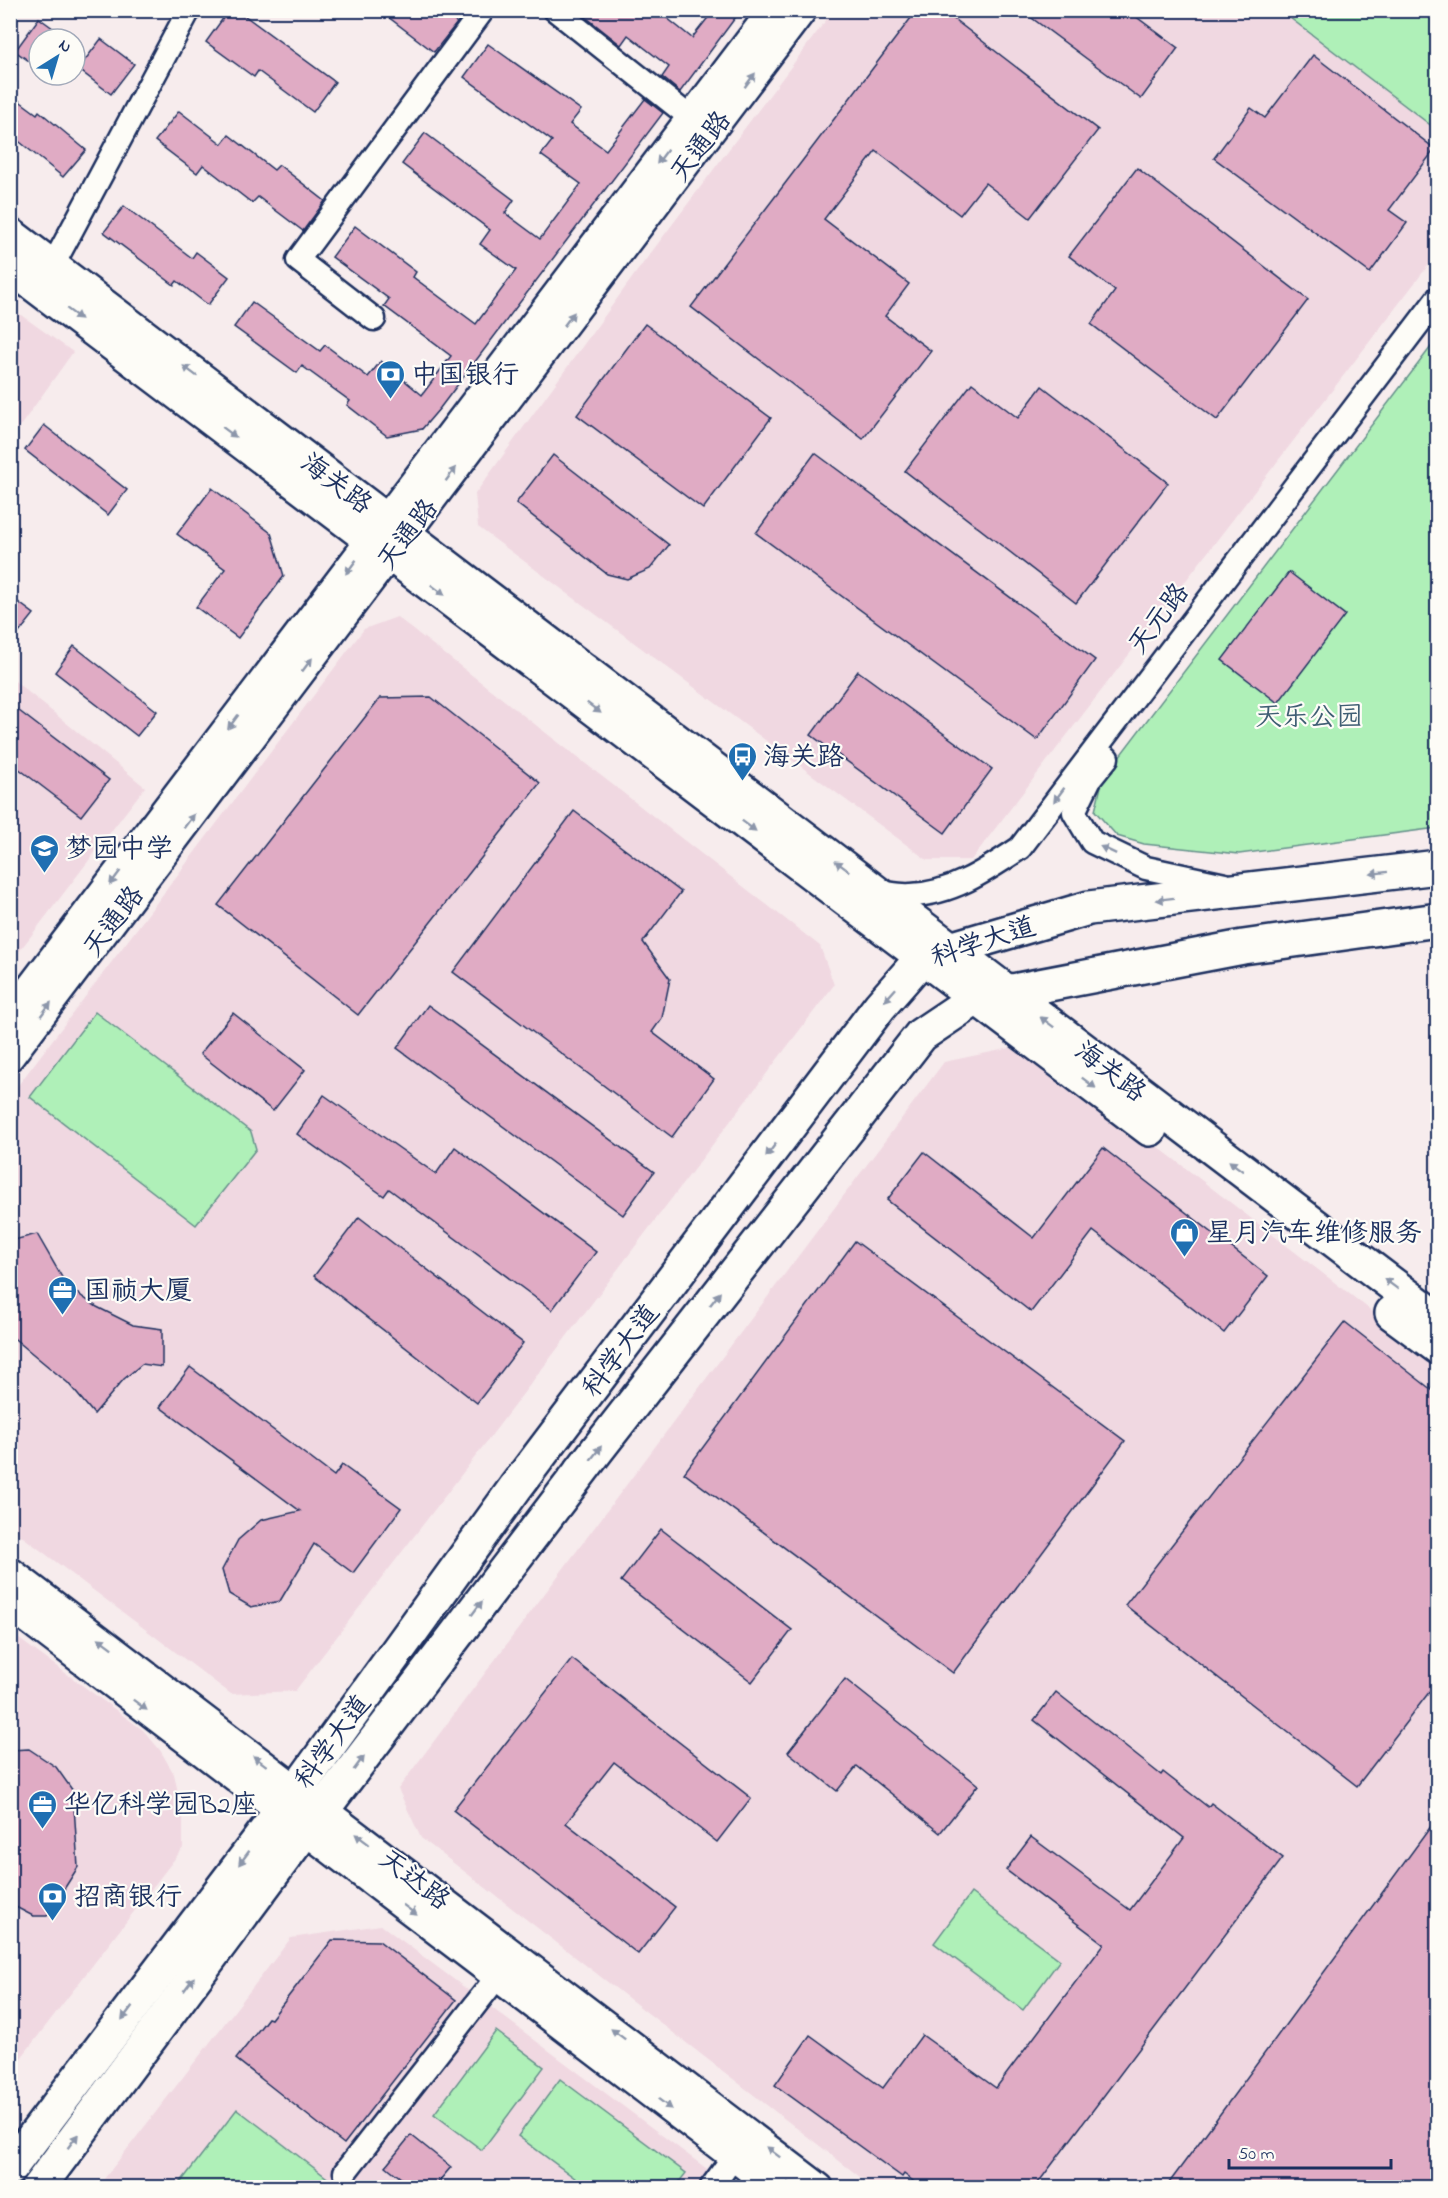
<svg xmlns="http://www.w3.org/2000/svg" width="1448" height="2198" font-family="'Indie Flower','LXGW WenKai TC',sans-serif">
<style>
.built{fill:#f0d8e1}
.green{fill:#aff0b8;stroke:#65908b;stroke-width:1.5}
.building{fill:#e0abc4;stroke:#1b2f5e;stroke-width:1.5}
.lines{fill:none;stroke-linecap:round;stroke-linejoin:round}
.minor-casing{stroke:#1b2f5e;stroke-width:27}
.tertiary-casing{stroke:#1b2f5e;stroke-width:33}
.secondary-casing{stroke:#1b2f5e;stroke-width:38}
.primary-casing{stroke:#1b2f5e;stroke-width:38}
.minor{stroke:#fdfcf7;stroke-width:22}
.tertiary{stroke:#fdfcf7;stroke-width:28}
.secondary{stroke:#fdfcf7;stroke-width:33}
.primary{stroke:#fdfcf7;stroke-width:33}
.oneway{fill:#8c96aa}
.labels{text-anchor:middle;stroke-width:4.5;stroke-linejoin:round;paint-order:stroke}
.street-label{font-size:27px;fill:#1b2f5e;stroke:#fdfcf7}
.poi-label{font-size:27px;fill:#1b2f5e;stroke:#fdfcf7;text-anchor:start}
.park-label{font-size:27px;fill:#405f74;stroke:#fdfcf7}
</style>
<rect width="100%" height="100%" fill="#f7eced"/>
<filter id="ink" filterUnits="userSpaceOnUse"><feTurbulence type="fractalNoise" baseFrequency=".0167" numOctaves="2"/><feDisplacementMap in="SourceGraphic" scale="12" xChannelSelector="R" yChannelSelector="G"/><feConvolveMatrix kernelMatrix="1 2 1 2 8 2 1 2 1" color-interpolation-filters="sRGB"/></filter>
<g filter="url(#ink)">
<!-- built -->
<g class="built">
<polygon points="833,11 1437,11 1437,254 971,860 927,860 478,527 475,494 635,274"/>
<polygon points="11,308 73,352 11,439"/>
<polygon points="397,617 820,946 834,985 475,1457 295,1691 231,1694 11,1528 10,1096 364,629"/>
<polygon points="11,678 145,787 11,962"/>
<polygon points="1025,1045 1437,1361 1437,2187 873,2187 421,1838 398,1789 944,1062"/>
<polygon points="11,1633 143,1730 160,1750 174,1774 183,1816 183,1848 11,2071"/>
<polygon points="381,1925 731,2187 97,2188 291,1938"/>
</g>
<!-- green -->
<g class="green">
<polygon points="1281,11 1437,11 1437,130"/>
<polygon points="1437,339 1437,828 1239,854 1144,844 1117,836 1095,811 1103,778"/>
<polygon points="95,1012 251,1132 256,1149 196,1225 30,1097"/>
<polygon points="971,1893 1060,1960 1023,2010 934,1943"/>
<polygon points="496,2031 544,2067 482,2150 434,2114"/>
<polygon points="560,2079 686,2173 675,2187 587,2187 518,2136"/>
<polygon points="237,2109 339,2187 177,2187"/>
</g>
<!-- building -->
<g class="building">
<polygon points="229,10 237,10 335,82 313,112 258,71 254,77 206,42"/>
<polygon points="379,10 440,10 457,23 434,52"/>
<polygon points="577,10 657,10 692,38 714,10 741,10 680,92 662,77 669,67 628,35 621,45"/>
<polygon points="917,10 942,10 1098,130 1030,218 985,183 960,215 876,151 824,219 909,284 885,316 931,351 863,439 691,307"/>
<polygon points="1021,10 1127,10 1178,48 1141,99"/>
<polygon points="39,18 68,39 39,39 39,68 15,51"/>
<polygon points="101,39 134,64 111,94 78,69"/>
<polygon points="488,44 581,110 570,124 606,150 645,99 663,113 440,408 422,429 387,436 347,405 350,401 302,366 297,373 234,327 252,302 320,351 325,345 368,377 381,361 422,395 451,356 384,306 389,299 332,257 355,226 416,272 413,277 476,324 516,270 480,244 490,230 402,164 425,133 514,200 505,213 540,239 581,184 541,155 552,141 464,77"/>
<polygon points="1313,55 1435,149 1389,210 1407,223 1370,273 1214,158 1251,108 1265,118"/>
<polygon points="10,94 37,114 39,111 86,150 63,177 10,134"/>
<polygon points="179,111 222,144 229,135 274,170 279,165 325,201 303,231 258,197 252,203 203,165 197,173 155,141"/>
<polygon points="1137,168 1308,300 1217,420 1091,324 1115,291 1069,256"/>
<polygon points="124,206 192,258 196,252 229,277 208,305 177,281 174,285 104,232"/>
<polygon points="645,324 771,418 703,509 577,415"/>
<polygon points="972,383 1018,418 1042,386 1168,483 1076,603 905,471"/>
<polygon points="44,425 127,490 108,515 25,450"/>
<polygon points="815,453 1095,660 1037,740 756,533"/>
<polygon points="553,455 669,545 650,569 627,579 607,574 516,503"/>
<polygon points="212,488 271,533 284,576 238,638 196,607 225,569 177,534"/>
<polygon points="1289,572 1345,615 1278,703 1222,660"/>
<polygon points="10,596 34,614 10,644"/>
<polygon points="74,646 157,711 137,736 55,672"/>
<polygon points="858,671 992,769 945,833 811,735"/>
<polygon points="431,697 540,783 358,1015 218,905 380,698"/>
<polygon points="10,704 109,780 81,816 10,762"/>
<polygon points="574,811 681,892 643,942 670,979 662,1018 652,1032 714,1079 672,1137 453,972"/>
<polygon points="428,1005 654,1172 623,1215 397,1048"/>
<polygon points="233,1013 305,1070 273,1111 200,1054"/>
<polygon points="324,1095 436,1174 455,1147 596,1252 552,1310 389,1189 384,1196 297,1134"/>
<polygon points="1103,1148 1268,1276 1224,1333 1093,1231 1031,1312 887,1200 924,1152 1034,1238"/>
<polygon points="359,1217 523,1343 477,1403 314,1276"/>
<polygon points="37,1234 67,1286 97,1307 133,1325 162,1329 162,1367 142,1364 124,1379 94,1414 68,1383 10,1335 10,1241"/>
<polygon points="855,1241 1125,1441 953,1673 684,1473"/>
<polygon points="1345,1322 1437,1394 1437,1682 1357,1786 1125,1605"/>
<polygon points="190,1367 334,1476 342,1465 401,1508 353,1573 314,1544 280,1601 251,1607 229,1594 222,1570 238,1540 261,1520 300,1511 160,1407"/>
<polygon points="661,1529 792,1630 752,1682 621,1581"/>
<polygon points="572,1659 751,1798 717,1842 614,1762 566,1823 675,1907 638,1954 453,1810"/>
<polygon points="845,1679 978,1785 940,1833 857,1766 837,1791 788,1752"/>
<polygon points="1056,1692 1161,1775 1163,1772 1208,1807 1211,1803 1283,1858 1035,2187 921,2187 904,2174 902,2177 775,2085 810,2035 883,2088 922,2035 996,2088 1104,1944 1006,1870 1031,1837 1130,1910 1184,1838 1034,1720"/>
<polygon points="29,1749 56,1767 73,1791 78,1867 47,1916 33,1916 10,1904 10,1750"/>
<polygon points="1437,1818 1437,2187 1166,2187 1212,2125"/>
<polygon points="332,1940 379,1941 456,2000 344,2144 236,2059 268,2018 271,2019"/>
<polygon points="411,2135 451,2167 434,2187 412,2187 386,2166"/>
</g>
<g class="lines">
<defs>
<g id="minor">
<polyline points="555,10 691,118"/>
<polyline points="45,280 189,10"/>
<polyline points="374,319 298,260 483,10"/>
<polyline points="1107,758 1090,779 1074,812 1092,842 1146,868 1225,885"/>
<path d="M878,892C889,893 900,896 911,895C952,894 987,870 1020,848L1438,298"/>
<polyline points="345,2172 497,1977"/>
<polyline points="711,2188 734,2156"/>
</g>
<g id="tertiary">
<polyline points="10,1015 773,10"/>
<polyline points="10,1056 802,10"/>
<polyline points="10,1572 819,2188"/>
<polyline points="10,1605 775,2188"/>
</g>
<g id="secondary">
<polyline points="10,235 1438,1319"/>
<polyline points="10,266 1150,1129"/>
<polyline points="1392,1313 1438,1347"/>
</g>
<g id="primary">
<polyline points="10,2168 297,1790 515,1488 880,1006 923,957 1089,908 1438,867"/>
<polyline points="38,2188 305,1830 323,1809 597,1450 921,1035 976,998 1243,947 1438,920"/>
</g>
</defs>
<!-- minor casing -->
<use href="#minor" class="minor-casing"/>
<!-- tertiary casing -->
<use href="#tertiary" class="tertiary-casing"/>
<!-- secondary casing -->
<use href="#secondary" class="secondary-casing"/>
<!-- primary casing -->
<use href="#primary" class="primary-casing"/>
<!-- minor -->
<use href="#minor" class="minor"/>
<!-- tertiary -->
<use href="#tertiary" class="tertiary"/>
<!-- secondary -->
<use href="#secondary" class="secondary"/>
<!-- primary -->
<use href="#primary" class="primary"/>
</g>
<!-- one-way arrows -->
<defs><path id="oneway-solid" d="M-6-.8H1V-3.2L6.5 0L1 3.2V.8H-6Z" transform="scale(1.5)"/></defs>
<g class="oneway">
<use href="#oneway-solid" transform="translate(750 80) rotate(-53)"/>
<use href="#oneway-solid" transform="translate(662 157) rotate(127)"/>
<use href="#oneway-solid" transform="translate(74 314) rotate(37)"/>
<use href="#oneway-solid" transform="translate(569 319) rotate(-53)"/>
<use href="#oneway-solid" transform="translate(190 371) rotate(-143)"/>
<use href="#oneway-solid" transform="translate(229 432) rotate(37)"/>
<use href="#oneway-solid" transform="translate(451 474) rotate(-53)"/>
<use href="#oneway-solid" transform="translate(351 567) rotate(127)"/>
<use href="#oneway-solid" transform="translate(438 590) rotate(37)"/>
<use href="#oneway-solid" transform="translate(307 665) rotate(-53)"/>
<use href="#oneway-solid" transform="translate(594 708) rotate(37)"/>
<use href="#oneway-solid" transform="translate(233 722) rotate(127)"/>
<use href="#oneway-solid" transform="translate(1059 795) rotate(127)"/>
<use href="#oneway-solid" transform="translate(189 821) rotate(-53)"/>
<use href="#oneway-solid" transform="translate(749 826) rotate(37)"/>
<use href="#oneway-solid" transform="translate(1108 850) rotate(-155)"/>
<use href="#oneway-solid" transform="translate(842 866) rotate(-143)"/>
<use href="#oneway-solid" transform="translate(1379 873) rotate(173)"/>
<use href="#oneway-solid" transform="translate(115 878) rotate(127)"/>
<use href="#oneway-solid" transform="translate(1165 899) rotate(173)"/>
<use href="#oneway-solid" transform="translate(890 995) rotate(132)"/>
<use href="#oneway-solid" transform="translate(46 1009) rotate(-53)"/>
<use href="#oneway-solid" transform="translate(1047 1022) rotate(-143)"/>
<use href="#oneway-solid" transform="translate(1089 1083) rotate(37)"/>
<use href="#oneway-solid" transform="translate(771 1150) rotate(127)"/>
<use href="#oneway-solid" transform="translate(1236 1166) rotate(-143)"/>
<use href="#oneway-solid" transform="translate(1391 1284) rotate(-143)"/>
<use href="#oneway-solid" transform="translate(715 1299) rotate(-52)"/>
<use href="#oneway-solid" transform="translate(596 1453) rotate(-52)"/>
<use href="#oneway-solid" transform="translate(477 1608) rotate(-53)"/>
<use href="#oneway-solid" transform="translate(105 1643) rotate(-143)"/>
<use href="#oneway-solid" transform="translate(140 1705) rotate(37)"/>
<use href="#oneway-solid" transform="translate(260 1761) rotate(-143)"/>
<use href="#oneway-solid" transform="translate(359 1763) rotate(-53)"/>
<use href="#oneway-solid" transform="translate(362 1839) rotate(-143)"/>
<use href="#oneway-solid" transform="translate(244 1858) rotate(127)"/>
<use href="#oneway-solid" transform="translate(410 1910) rotate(37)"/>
<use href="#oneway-solid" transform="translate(189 1984) rotate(-53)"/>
<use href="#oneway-solid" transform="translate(127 2013) rotate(127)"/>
<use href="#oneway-solid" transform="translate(618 2034) rotate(-143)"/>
<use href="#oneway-solid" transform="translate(665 2104) rotate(37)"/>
<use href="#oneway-solid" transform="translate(73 2141) rotate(-53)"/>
<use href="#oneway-solid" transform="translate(773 2152) rotate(-143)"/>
</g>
</g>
<!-- icons -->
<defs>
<symbol id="bank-pin" viewBox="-11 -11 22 30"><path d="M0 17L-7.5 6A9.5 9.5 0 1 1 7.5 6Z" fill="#1f6fb2" stroke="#fdfcf7"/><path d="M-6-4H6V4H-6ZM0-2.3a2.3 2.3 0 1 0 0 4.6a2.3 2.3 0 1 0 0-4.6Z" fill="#fff"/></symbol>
<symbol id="bus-pin" viewBox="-11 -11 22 30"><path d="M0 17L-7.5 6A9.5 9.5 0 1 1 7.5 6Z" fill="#1f6fb2" stroke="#fdfcf7"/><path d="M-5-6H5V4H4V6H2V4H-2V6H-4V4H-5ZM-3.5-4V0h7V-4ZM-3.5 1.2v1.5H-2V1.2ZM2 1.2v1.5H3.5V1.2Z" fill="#fff"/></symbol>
<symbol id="school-pin" viewBox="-11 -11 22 30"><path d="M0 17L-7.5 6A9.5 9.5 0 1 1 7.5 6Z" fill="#1f6fb2" stroke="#fdfcf7"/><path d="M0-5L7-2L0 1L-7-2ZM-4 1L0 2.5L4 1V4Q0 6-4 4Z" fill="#fff"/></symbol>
<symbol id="shop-pin" viewBox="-11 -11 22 30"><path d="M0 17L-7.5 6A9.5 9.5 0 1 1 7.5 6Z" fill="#1f6fb2" stroke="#fdfcf7"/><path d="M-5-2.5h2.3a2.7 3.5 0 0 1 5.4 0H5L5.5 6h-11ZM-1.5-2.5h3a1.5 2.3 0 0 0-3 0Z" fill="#fff"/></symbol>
<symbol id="office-pin" viewBox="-11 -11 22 30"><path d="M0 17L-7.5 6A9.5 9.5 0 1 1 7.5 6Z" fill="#1f6fb2" stroke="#fdfcf7"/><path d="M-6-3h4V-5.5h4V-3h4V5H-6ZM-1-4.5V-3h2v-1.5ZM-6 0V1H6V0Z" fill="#fff"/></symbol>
</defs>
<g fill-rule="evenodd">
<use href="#bank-pin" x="374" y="358" width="33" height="45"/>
<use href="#bus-pin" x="726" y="740" width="33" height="45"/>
<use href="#school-pin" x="28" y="832" width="33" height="45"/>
<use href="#shop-pin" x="1168" y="1216" width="33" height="45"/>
<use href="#office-pin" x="46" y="1274" width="33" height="45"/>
<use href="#office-pin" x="26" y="1788" width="33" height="45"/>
<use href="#bank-pin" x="36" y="1880" width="33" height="45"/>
</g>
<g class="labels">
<!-- street labels -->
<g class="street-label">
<text transform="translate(700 146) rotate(-53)" y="9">天通路</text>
<text transform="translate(337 483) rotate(37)" y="9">海关路</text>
<text transform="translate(407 534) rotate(-53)" y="9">天通路</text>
<text transform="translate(1158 618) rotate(-53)" y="9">天元路</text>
<text transform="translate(113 921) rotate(-53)" y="9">天通路</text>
<text transform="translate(983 941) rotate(-18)" y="9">科学大道</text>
<text transform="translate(1111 1071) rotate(37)" y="9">海关路</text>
<text transform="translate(620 1350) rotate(-53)" y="9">科学大道</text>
<text transform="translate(332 1741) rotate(-54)" y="9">科学大道</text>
<text transform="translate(415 1879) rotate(37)" y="9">天达路</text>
</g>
<!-- poi labels -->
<g class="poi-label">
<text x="411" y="383">中国银行</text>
<text x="763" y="765">海关路</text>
<text x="65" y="857">梦园中学</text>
<text x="1206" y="1241">星月汽车维修服务</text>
<text x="84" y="1299">国祯大厦</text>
<text x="64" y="1813">华亿科学园B2座</text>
<text x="74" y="1905">招商银行</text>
</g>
<!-- park labels -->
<g class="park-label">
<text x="1309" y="725">天乐公园</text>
</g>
</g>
<!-- margin -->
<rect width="1448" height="2198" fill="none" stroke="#fdfcf7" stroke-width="36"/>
<rect x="18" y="18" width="1412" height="2162" fill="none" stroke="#1b2f5e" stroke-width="2" filter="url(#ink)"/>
<!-- north arrow -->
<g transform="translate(57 57) rotate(37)"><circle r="28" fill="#fdfcf7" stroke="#a3aaba" stroke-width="1.5"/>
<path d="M0-4.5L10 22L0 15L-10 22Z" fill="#1f6fb2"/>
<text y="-9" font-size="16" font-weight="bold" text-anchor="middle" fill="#1b2f5e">N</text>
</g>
<!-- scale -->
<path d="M1229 2159v9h162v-9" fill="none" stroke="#1b2f5e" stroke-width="3"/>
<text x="1238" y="2159" font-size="18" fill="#1b2f5e" stroke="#fdfcf7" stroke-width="4.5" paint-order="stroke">50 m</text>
</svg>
